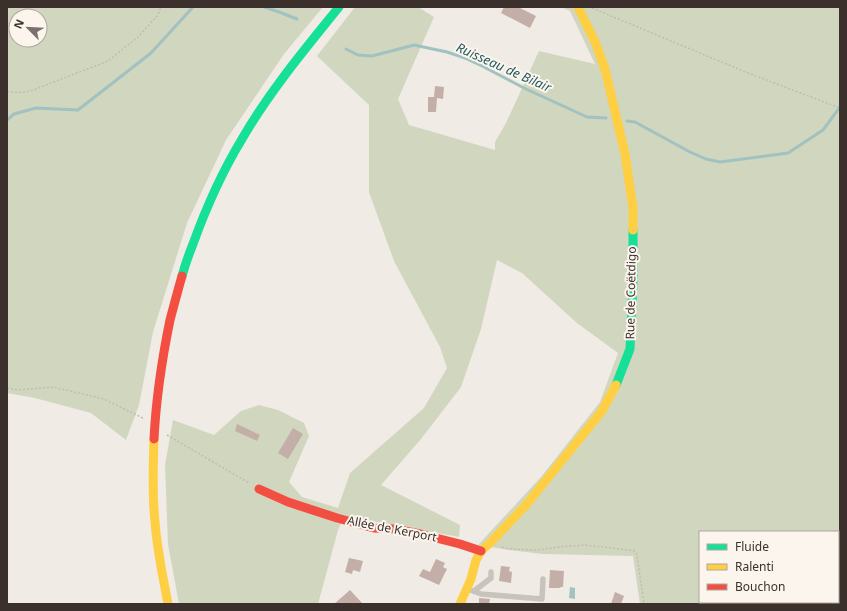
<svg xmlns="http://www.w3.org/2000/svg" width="847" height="611" font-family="'Noto Sans',sans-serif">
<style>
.green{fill:#d1d6bf;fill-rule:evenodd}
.water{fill:#a1c2c1}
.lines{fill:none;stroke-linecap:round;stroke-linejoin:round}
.stream{stroke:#a1c2c1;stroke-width:3}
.building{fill:#c3afa7}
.path{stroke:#c2bbb6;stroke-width:1.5;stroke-dasharray:2 2;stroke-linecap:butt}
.lane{stroke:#c9c3be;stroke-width:5.5}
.fast{stroke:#16e098;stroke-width:9}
.slow{stroke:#ffcf43;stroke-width:9}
.jam{stroke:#f24e42;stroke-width:9}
.labels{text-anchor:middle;stroke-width:4;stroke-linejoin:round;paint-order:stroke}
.street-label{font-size:12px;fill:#3b302b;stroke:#fbf5ee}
.water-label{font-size:13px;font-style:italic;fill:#1f5a5e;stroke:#fbf5ee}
</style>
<rect width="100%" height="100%" fill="#f0ebe5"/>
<!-- green -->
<g class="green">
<path d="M7,7H323L284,54L226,140L187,223L153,332L139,405L126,440L91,413L35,398L7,393ZM16,16H40V40H16Z"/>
<polygon points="355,7 418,7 434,17 398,99 409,125 495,150 495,142 506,123 539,51 595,64 570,11 561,7 840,7 840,604 831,604 831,602 838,602 838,532 700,532 700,602 746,602 746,604 640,604 633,556 542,554 503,549 478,545 541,477 600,402 618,353 577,323 522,273 497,260 481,329 461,387 421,439 381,485 460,525 459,537 344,516 338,530 318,604 179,604 168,544 165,465 173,420 214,435 241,411 259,405 278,410 304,423 309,436 289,482 302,497 338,508 350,473 424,408 447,368 440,347 394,261 369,192 369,105 317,56"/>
</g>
<!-- water -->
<polygon class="water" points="570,587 575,588 575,599 569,598"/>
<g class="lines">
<!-- stream -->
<g class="stream">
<polyline points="264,7 279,12 297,19"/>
<polyline points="346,49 358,55 372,56 414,45 447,52 465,58 484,67 526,89 587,117 606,118"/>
<polyline points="7,120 14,114 36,108 78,110 151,53 193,7"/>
<polyline points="627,121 635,122 690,152 706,159 720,162 788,153 823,130 840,107"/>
</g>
</g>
<!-- building -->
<g class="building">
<polygon points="504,7 518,7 536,16 530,28 501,13"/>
<polygon points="435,86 444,87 443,99 437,98 436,112 428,112 428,97 434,97"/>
<polygon points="237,424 260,435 257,441 235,431"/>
<polygon points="293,428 303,434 288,459 278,453"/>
<polygon points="349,558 363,561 360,572 353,570 352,574 345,572"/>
<polygon points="436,559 445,563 443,567 447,569 439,585 419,576 423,569 430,572"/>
<polygon points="501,566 510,567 509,571 512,572 511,583 499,581"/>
<polygon points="550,570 564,571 563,587 561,587 559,588 549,588"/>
<polygon points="350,590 363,604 334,604"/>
<polygon points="615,592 624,596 621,604 611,604"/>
<polygon points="479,598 490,599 489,604 479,604"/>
</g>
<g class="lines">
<!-- path -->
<g class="path">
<polyline points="592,8 743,71 840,108"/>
<path d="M7,91C17,93 24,93 33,90L108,61L138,37L158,15L161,7"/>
<polyline points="7,388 18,390 53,387 104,399 143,418"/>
<polyline points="167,435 249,483"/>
<polyline points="502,547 508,549 537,550 559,547 586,545 635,551 637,555 644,604"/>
<polyline points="839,604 839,589 840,586"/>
</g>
<!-- lane -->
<g class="lane">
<polyline points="468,589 481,594 542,599 543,579"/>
<polyline points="474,591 491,578 491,572"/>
</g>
<!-- fast -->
<g class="fast">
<path d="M182,276C185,265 189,254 193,244C206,208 222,172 242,139C269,92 305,49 339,7"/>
<polyline points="616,385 630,349 633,281 633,230"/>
</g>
<!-- slow -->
<g class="slow">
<polyline points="578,7 596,44 605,69 625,154 633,208 633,230"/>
<path d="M154,439C153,466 152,494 155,522C157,550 163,577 168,604"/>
<polyline points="460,604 471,579 476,560 481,551 491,542 526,505 602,411 616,385"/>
</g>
<!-- jam -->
<g class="jam">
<path d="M154,439C156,399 162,359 170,320C174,305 178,290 182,276"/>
<polyline points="259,489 288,502 337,518 374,528 394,529 420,534 460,544 481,551"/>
</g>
</g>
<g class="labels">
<!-- street labels -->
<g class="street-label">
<text transform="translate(631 293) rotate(-89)" y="4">Rue de Coëtdigo</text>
<text transform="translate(392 529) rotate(11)" y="4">Allée de Kerport</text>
</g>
<!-- water labels -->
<g class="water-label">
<text transform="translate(504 67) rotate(24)" y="5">Ruisseau de Bilair</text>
</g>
</g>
<!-- border -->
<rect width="847" height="611" fill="none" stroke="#3b302b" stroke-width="16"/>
<!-- legend -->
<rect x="699" y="531" width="140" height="72" fill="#fbf5ee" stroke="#aea6a0"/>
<rect x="707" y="544" width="20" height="6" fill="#16e098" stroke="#aea6a0"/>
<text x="735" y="551" font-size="12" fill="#3b302b">Fluide</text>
<rect x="707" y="564" width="20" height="6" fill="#ffcf43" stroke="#aea6a0"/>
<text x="735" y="571" font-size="12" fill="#3b302b">Ralenti</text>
<rect x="707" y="584" width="20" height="6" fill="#f24e42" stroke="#aea6a0"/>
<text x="735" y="591" font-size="12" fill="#3b302b">Bouchon</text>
<!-- north arrow -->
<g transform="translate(28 28) rotate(294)"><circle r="19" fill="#fbf5ee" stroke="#aea6a0"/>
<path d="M0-3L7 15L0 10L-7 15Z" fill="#7a716c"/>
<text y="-6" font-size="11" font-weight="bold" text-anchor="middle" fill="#3b302b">N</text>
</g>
</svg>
